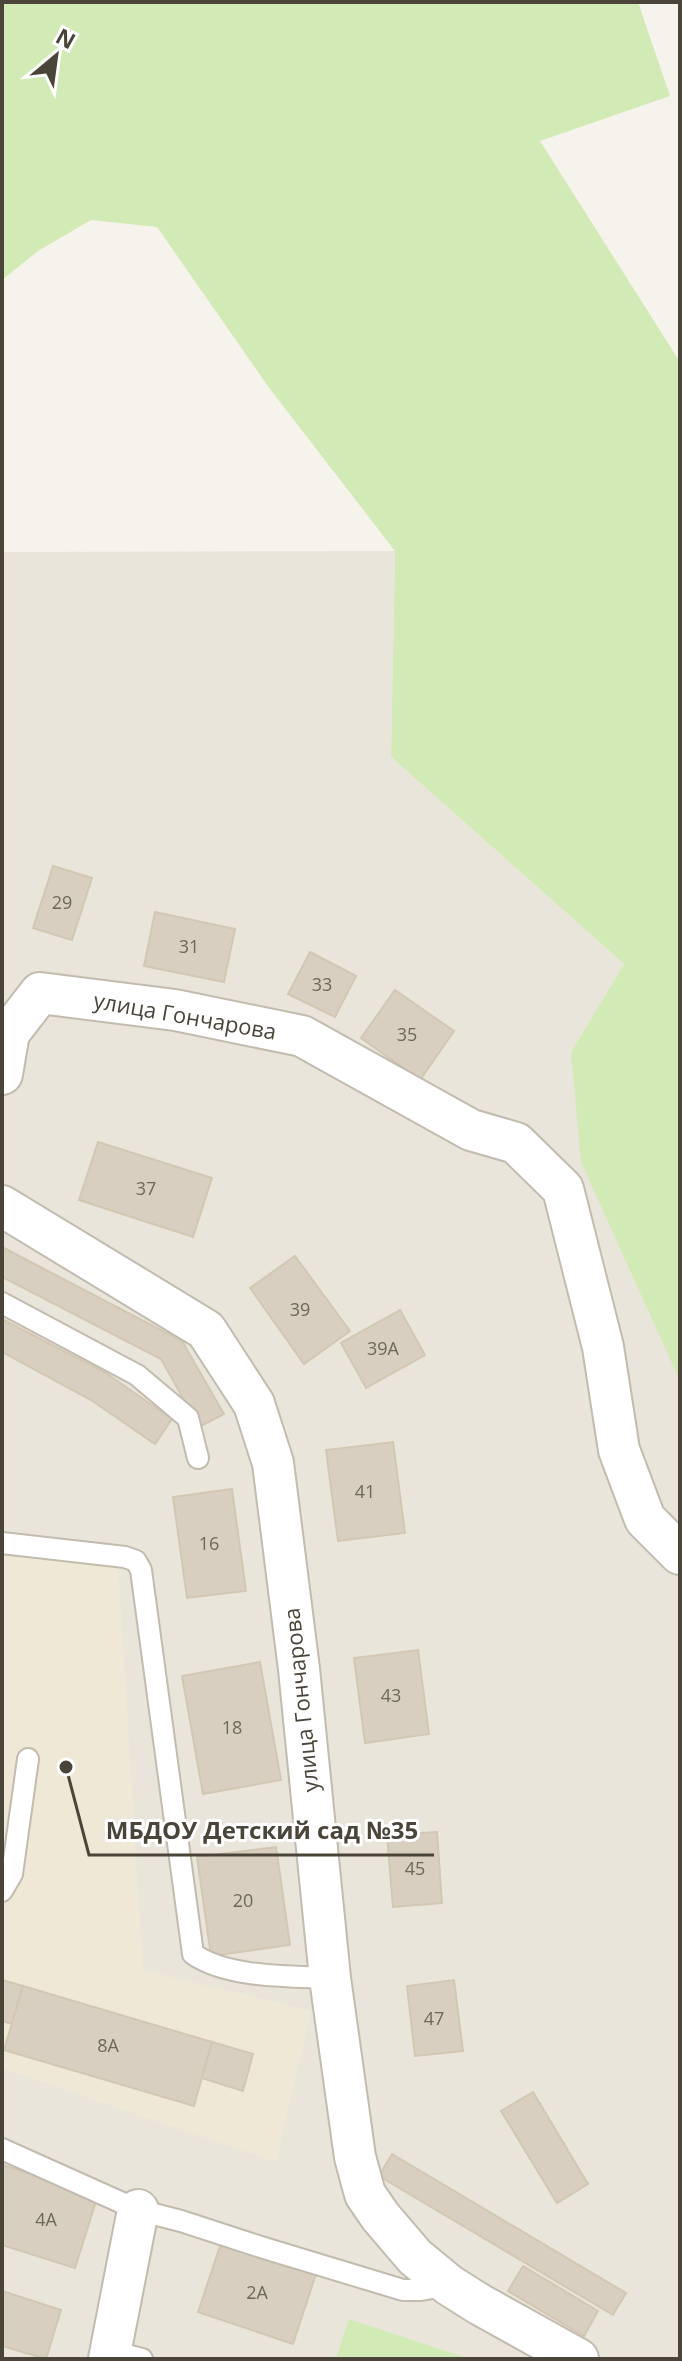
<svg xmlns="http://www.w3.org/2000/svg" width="682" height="2361" font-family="'Open Sans',sans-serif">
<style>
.residential{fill:#eae5da}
.education{fill:#efe8d6}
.green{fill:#d2eab5}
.building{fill:#d8cfc1;stroke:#d3c7b4;stroke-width:2}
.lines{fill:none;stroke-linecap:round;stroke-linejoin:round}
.service-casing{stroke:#c2bbae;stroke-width:24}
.minor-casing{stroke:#c2bbae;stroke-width:44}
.service{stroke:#fff;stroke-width:20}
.minor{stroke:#fff;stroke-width:40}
.labels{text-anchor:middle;stroke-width:6;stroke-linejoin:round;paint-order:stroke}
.number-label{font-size:18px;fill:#6e675b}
.street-label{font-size:22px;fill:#4b4439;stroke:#fff}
.leader{fill:none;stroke:#4b4439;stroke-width:3}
.callout-dot{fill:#4b4439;stroke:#fff;stroke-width:3}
.callout-label{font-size:24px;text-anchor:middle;font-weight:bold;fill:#4b4439;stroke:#fff;stroke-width:6;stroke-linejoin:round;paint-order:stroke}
</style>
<rect width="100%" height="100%" fill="#f6f3ec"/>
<!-- residential -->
<polygon class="residential" points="395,551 391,757 624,964 571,1052 680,1381 680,2359 2,2359 2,552"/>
<!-- education -->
<polygon class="education" points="2,1556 118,1564 143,1970 311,2011 276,2162 2,2068"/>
<!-- green -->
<g class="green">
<polygon points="2,2 638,2 670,96 540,141 680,362 680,1381 581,1162 571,1052 624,964 391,757 395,551 270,389 157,227 91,220 38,251 2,280"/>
<polygon points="349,2319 470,2359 336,2359"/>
</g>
<!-- building -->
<g class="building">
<polygon points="53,866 92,878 72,940 33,928"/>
<polygon points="155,912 235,929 224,982 144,966"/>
<polygon points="310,952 356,976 335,1017 288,994"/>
<polygon points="395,990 454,1031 420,1080 361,1038"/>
<polygon points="98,1142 212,1178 193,1237 79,1200"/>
<polygon points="2,1247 182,1341 224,1414 199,1427 161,1359 2,1277"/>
<polygon points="295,1256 350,1331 304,1364 250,1288"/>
<polygon points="400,1310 425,1355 366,1388 341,1343"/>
<polygon points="2,1319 106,1373 172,1419 155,1444 91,1400 2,1352"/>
<polygon points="393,1442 405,1533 338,1541 326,1450"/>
<polygon points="232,1489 246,1591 187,1598 173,1497"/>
<polygon points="418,1650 429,1734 365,1743 354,1658"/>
<polygon points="260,1662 281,1780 203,1794 182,1676"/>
<polygon points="437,1832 442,1903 393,1907 387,1835"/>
<polygon points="276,1847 290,1945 211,1956 197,1857"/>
<polygon points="2,1980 23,1986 12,2024 2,2021"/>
<polygon points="454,1980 463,2051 415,2056 407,1986"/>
<polygon points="23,1986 212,2042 194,2106 4,2050"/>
<polygon points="212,2042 253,2054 243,2091 202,2078"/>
<polygon points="533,2092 588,2184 557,2203 501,2111"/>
<polygon points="392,2154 626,2293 613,2315 379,2176"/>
<polygon points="3,2165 98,2195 75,2268 2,2245"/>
<polygon points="221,2243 316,2274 293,2344 198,2312"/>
<polygon points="523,2266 598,2311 584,2336 508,2291"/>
<polygon points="2,2291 61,2310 46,2359 2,2346"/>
</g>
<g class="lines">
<defs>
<g id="service">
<polyline points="2,1303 137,1375 188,1418 198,1458"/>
<path d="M2,1543L125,1557L136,1561L141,1570L193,1954C228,1978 288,1976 330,1978"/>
<polyline points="2,1891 12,1874 28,1759"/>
<polyline points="2,2149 138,2210 181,2221 264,2248 403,2290 421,2290 449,2285"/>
<polyline points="110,2351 142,2359"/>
</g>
<g id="minor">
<polyline points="2,1074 9,1033 40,993 175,1010 302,1036 471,1130 516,1143 563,1189 603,1347 619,1450 645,1519 680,1554"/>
<polyline points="2,1206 206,1330 254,1404 273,1463 299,1669 330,1978 355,2157 365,2194 380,2216 415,2257 449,2285 479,2304 578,2359"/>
<polyline points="109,2359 138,2210"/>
</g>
</defs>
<!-- service casing -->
<use href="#service" class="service-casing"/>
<!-- minor casing -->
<use href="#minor" class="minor-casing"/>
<!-- service -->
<use href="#service" class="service"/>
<!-- minor -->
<use href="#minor" class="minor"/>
</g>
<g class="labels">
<!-- number labels -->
<g class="number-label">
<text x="62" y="909">29</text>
<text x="189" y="953">31</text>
<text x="322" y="991">33</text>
<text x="407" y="1041">35</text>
<text x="146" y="1195">37</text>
<text x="300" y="1316">39</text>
<text x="383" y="1355">39А</text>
<text x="365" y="1498">41</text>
<text x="209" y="1550">16</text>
<text x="391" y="1702">43</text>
<text x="232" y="1734">18</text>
<text x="415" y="1875">45</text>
<text x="243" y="1907">20</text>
<text x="434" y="2025">47</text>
<text x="108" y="2052">8А</text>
<text x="46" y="2226">4А</text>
<text x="257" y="2299">2А</text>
</g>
<!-- street labels -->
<g class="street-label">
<text transform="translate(185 1016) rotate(10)" y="8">улица Гончарова</text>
<text transform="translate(301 1700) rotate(-96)" y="8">улица Гончарова</text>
</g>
</g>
<!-- callouts -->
<path class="leader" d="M66 1767L89 1855H434"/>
<circle class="callout-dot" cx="66" cy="1767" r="8"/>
<g class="callout-label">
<text x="262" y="1839">МБДОУ Детский сад №35</text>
</g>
<!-- border -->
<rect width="682" height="2361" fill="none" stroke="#4b4439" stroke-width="8"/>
<!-- north arrow -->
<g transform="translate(56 56) rotate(29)" stroke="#ffffff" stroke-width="6" paint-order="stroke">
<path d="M0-6L14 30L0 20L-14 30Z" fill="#4b4439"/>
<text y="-12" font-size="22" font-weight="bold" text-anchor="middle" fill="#4b4439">N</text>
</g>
</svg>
